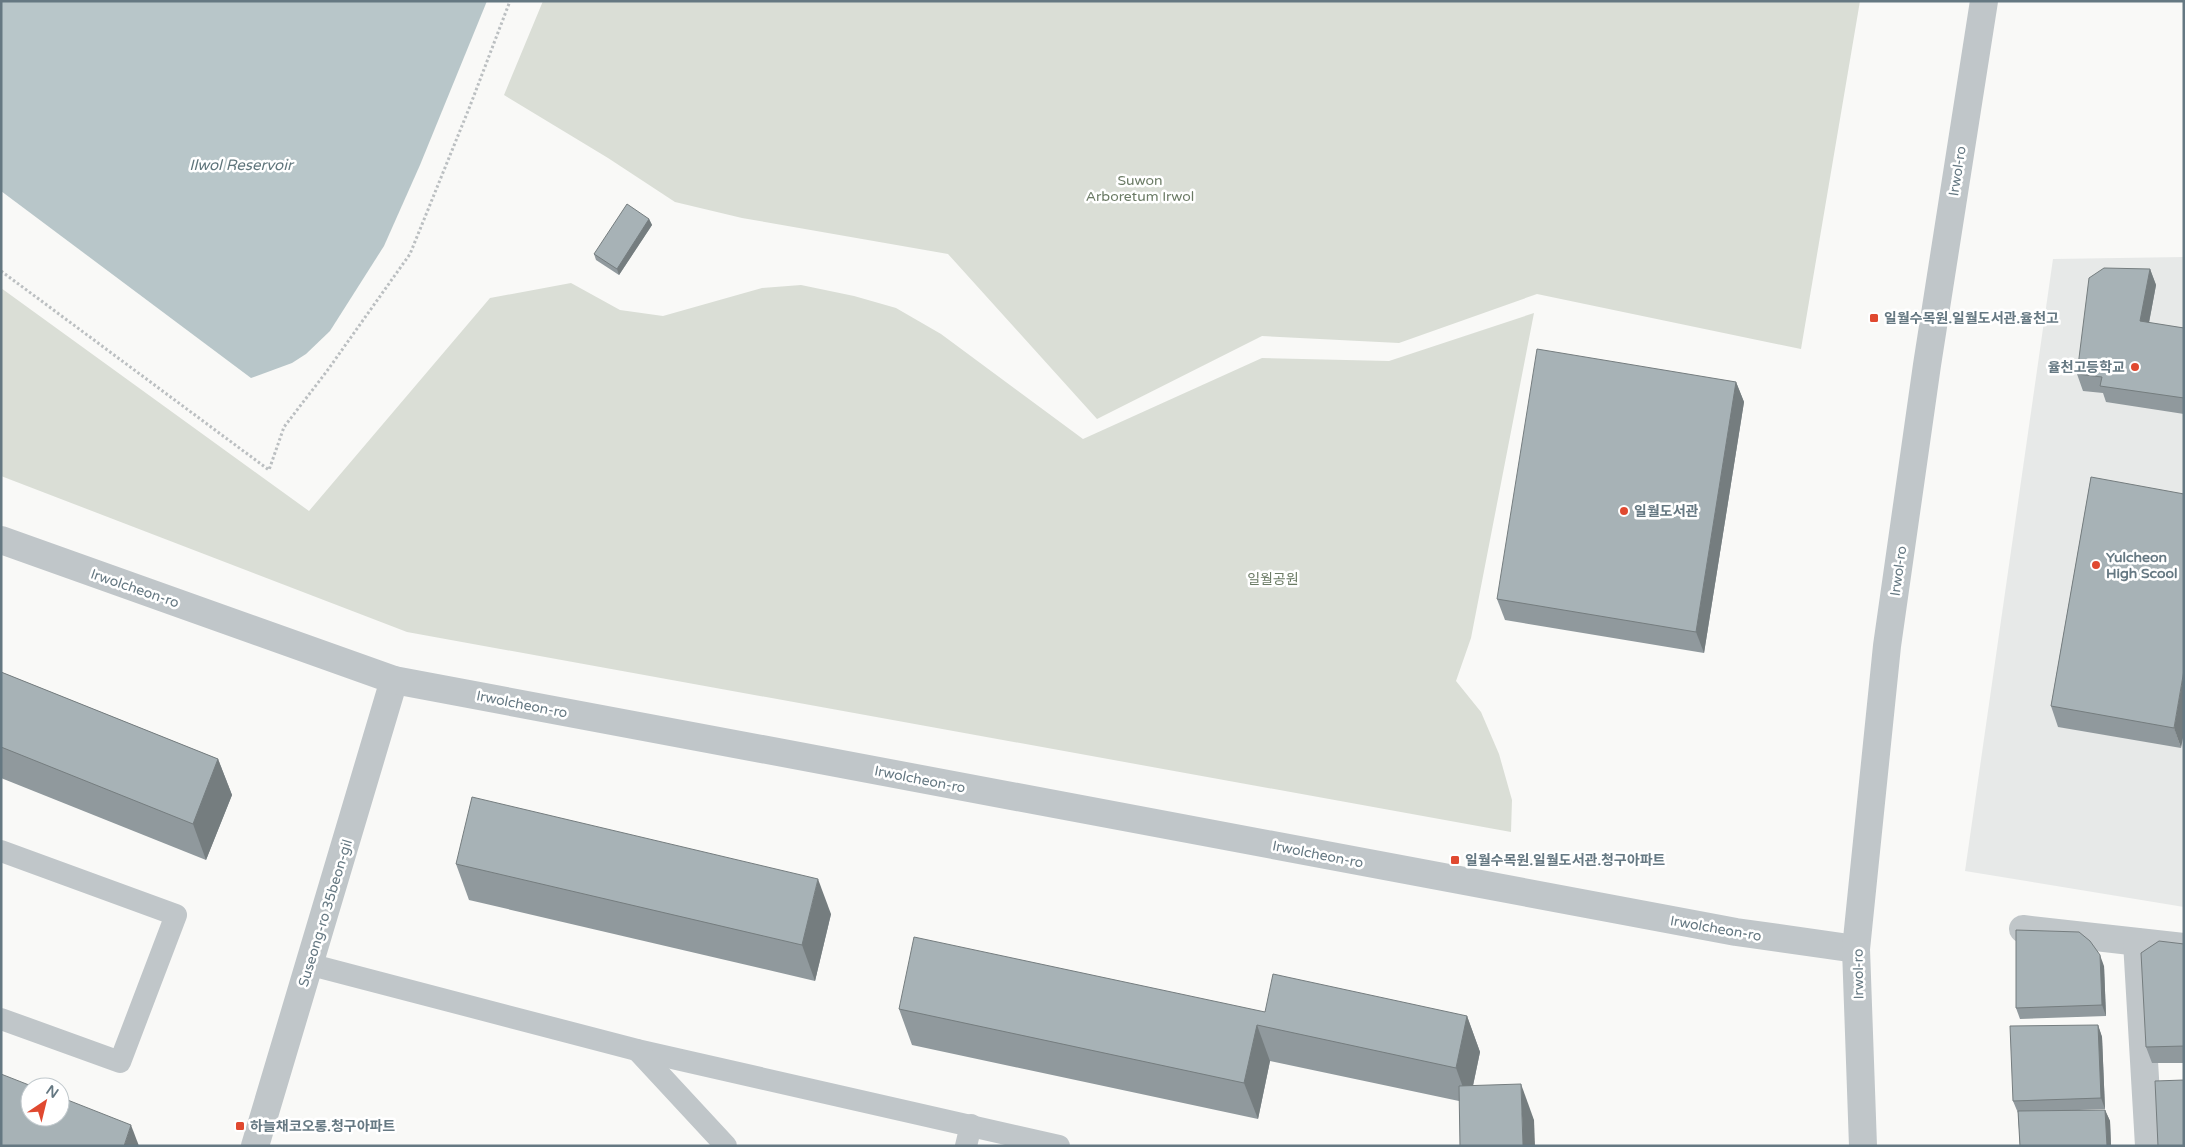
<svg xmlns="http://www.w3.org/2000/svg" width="2185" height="1147" font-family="'Varela Round','Noto Sans KR',sans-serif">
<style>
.built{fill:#e7e9e8}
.green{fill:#daded6}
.water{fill:#b8c6c9}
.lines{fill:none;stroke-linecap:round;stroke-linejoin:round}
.path{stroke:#bbbfc1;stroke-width:3;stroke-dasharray:2.5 2.5;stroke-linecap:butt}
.service{stroke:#c0c6c9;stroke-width:22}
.minor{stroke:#c0c6c9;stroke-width:28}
.tertiary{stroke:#c0c6c9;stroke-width:28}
.wall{fill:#90999d}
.shaded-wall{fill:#757d7f}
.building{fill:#a7b2b6;stroke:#757d7f}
.poi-dot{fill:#e04930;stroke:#fff;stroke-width:2}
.labels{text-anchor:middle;stroke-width:5;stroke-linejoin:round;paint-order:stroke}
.street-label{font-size:14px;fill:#657882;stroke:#fff}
.park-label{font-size:14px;fill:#6a7a64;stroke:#fff}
.poi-label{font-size:14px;font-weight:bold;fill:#657882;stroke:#fff;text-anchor:start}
.water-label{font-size:15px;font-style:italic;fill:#60767c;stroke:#fff}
</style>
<rect width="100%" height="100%" fill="#f9f9f7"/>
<!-- built -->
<polygon class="built" points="2184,257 2184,907 1965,871 2053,259"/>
<!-- green -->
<g class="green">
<polygon points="543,1 1860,1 1801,349 1537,294 1399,343 1262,336 1097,419 948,254 742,218 675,202 608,158 504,95"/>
<polygon points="571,283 620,310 663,316 762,288 801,285 854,296 896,308 941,334 1083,439 1262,358 1389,361 1534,313 1471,638 1456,681 1481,712 1499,754 1512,800 1511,832 407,632 1,476 1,288 309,511 490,298"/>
</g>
<!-- water -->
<polygon class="water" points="1,1 487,1 420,165 384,246 330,331 306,354 292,363 251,378 1,191"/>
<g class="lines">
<!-- path -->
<polyline class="path" points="1,271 269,470 284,427 327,371 410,254 470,106 510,1"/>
<!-- service -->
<g class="service">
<polyline points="1,851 176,915 120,1062 1,1019"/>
<polyline points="308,964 637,1050 1059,1146"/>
<polyline points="637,1050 726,1146"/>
<polyline points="966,1146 971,1125"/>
</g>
<!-- minor -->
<g class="minor">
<polyline points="2023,929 2184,947"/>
<polyline points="2137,942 2149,1146"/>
<polyline points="255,1146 394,680"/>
</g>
<!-- tertiary -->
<g class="tertiary">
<polyline points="1,540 394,680 1736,932 1856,949"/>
<polyline points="1863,1146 1856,949 1887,646 1927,365 1984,1"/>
</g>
</g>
<!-- wall -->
<g class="wall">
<polygon points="649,219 652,225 619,275 596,260 594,254"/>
<polygon points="2150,269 2156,285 2149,323 2184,328 2184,414 2106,402 2103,393 2083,391 2077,374"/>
<polygon points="1736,382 1744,402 1704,653 1505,620 1497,599"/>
<polygon points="2091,477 2181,748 2058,727 2051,706"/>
<polygon points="1,672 218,759 232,795 206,860 1,778"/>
<polygon points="456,864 831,914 815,981 469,900"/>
<polygon points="2184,944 2184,1063 2152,1063 2146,1047"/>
<polygon points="2104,966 2106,1016 2020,1019 2016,1008"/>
<polygon points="899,1009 1265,1012 1467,1016 1480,1052 1473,1086 1534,1120 1459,1101 1270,1061 1258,1119 912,1045"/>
<polygon points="2098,1025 2102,1037 2105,1109 2079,1110 2105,1110 2110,1121 2111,1146 2020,1146 2018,1113 2013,1101"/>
</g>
<!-- shaded-wall -->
<g class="shaded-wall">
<polygon points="649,219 652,225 619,275 617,269"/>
<polygon points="2150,269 2156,285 2146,338 2140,321"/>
<polygon points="1736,382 1744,402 1704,653 1696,632"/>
<polygon points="2184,670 2184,733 2181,748 2174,728"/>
<polygon points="218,759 232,795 206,860 193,824"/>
<polygon points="818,879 831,914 815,981 802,945"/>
<polygon points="2100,955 2104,966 2106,1016 2102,1005"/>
<polygon points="1467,1016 1480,1052 1469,1104 1456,1068"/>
<polygon points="1257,1025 1270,1061 1258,1119 1244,1083"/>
<polygon points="2098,1025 2102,1037 2105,1109 2101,1098"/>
<polygon points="1521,1084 1534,1120 1535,1146 1523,1146"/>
<polygon points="2105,1110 2110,1121 2111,1146 2107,1146"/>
<polygon points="131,1125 139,1146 124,1146"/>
</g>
<!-- building -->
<g class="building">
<polygon points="627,204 649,219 617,269 594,254"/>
<polygon points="2104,268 2150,269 2140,321 2184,328 2184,398 2100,386 2102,377 2077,374 2089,278"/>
<polygon points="1537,349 1736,382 1696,632 1497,599"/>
<polygon points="2091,477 2184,494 2184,670 2174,728 2051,706"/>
<polygon points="1,672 218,759 193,824 1,747"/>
<polygon points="472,797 818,879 802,945 456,864"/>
<polygon points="2016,930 2079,932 2090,941 2100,955 2102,1005 2016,1008"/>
<polygon points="914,937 1265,1012 1273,974 1467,1016 1456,1068 1257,1025 1244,1083 899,1009"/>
<polygon points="2159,941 2184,944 2184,1046 2146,1047 2141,953"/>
<polygon points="2098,1025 2101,1098 2013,1101 2010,1026"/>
<polygon points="1,1074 34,1087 30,1087 30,1117 60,1117 60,1097 131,1125 124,1146 1,1146"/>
<polygon points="2184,1080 2184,1146 2158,1146 2155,1081"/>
<polygon points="1521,1084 1523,1146 1460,1146 1459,1086"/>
<polygon points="2105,1110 2107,1146 2020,1146 2018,1111"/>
</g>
<!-- markers -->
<g class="poi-dot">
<rect x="1869" y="313" width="10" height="10" rx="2.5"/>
<circle cx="2135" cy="367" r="5"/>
<circle cx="1624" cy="511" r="5"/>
<circle cx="2096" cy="565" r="5"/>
<rect x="1450" y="855" width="10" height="10" rx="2.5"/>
<rect x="235" y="1121" width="10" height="10" rx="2.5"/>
</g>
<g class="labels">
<!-- street labels -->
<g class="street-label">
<text transform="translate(1957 171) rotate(-81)" y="5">Irwol-ro</text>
<text transform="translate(1898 571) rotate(-82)" y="5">Irwol-ro</text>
<text transform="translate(135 588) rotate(19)" y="5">Irwolcheon-ro</text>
<text transform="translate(522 704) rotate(11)" y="5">Irwolcheon-ro</text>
<text transform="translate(920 779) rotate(11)" y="5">Irwolcheon-ro</text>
<text transform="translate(1318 854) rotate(11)" y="5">Irwolcheon-ro</text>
<text transform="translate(325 913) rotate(-73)" y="5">Suseong-ro 35beon-gil</text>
<text transform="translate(1716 928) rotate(10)" y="5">Irwolcheon-ro</text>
<text transform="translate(1858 974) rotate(-91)" y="5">Irwol-ro</text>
</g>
<!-- park labels -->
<g class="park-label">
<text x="1140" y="185">Suwon<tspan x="1140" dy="16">Arboretum Irwol</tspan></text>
<text x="1273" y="584">일월공원</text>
</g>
<!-- poi labels -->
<g class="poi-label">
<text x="1884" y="323">일월수목원.일월도서관.율천고</text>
<text x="2125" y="372" text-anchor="end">율천고등학교</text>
<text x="1634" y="516">일월도서관</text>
<text x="2106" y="562">Yulcheon<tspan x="2106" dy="16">High Scool</tspan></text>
<text x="1465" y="865">일월수목원.일월도서관.청구아파트</text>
<text x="250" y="1131">하늘채코오롱.청구아파트</text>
</g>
<!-- water labels -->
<g class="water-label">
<text x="241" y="170">Ilwol Reservoir</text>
</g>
</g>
<!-- border -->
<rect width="2185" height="1147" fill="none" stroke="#657882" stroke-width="5"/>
<!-- north arrow -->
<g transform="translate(45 1102) rotate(35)"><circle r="24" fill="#ffffff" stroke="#c1c9cd"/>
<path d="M0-4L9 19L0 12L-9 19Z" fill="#e04930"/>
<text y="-8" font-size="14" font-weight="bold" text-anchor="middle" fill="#657882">N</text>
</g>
</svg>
